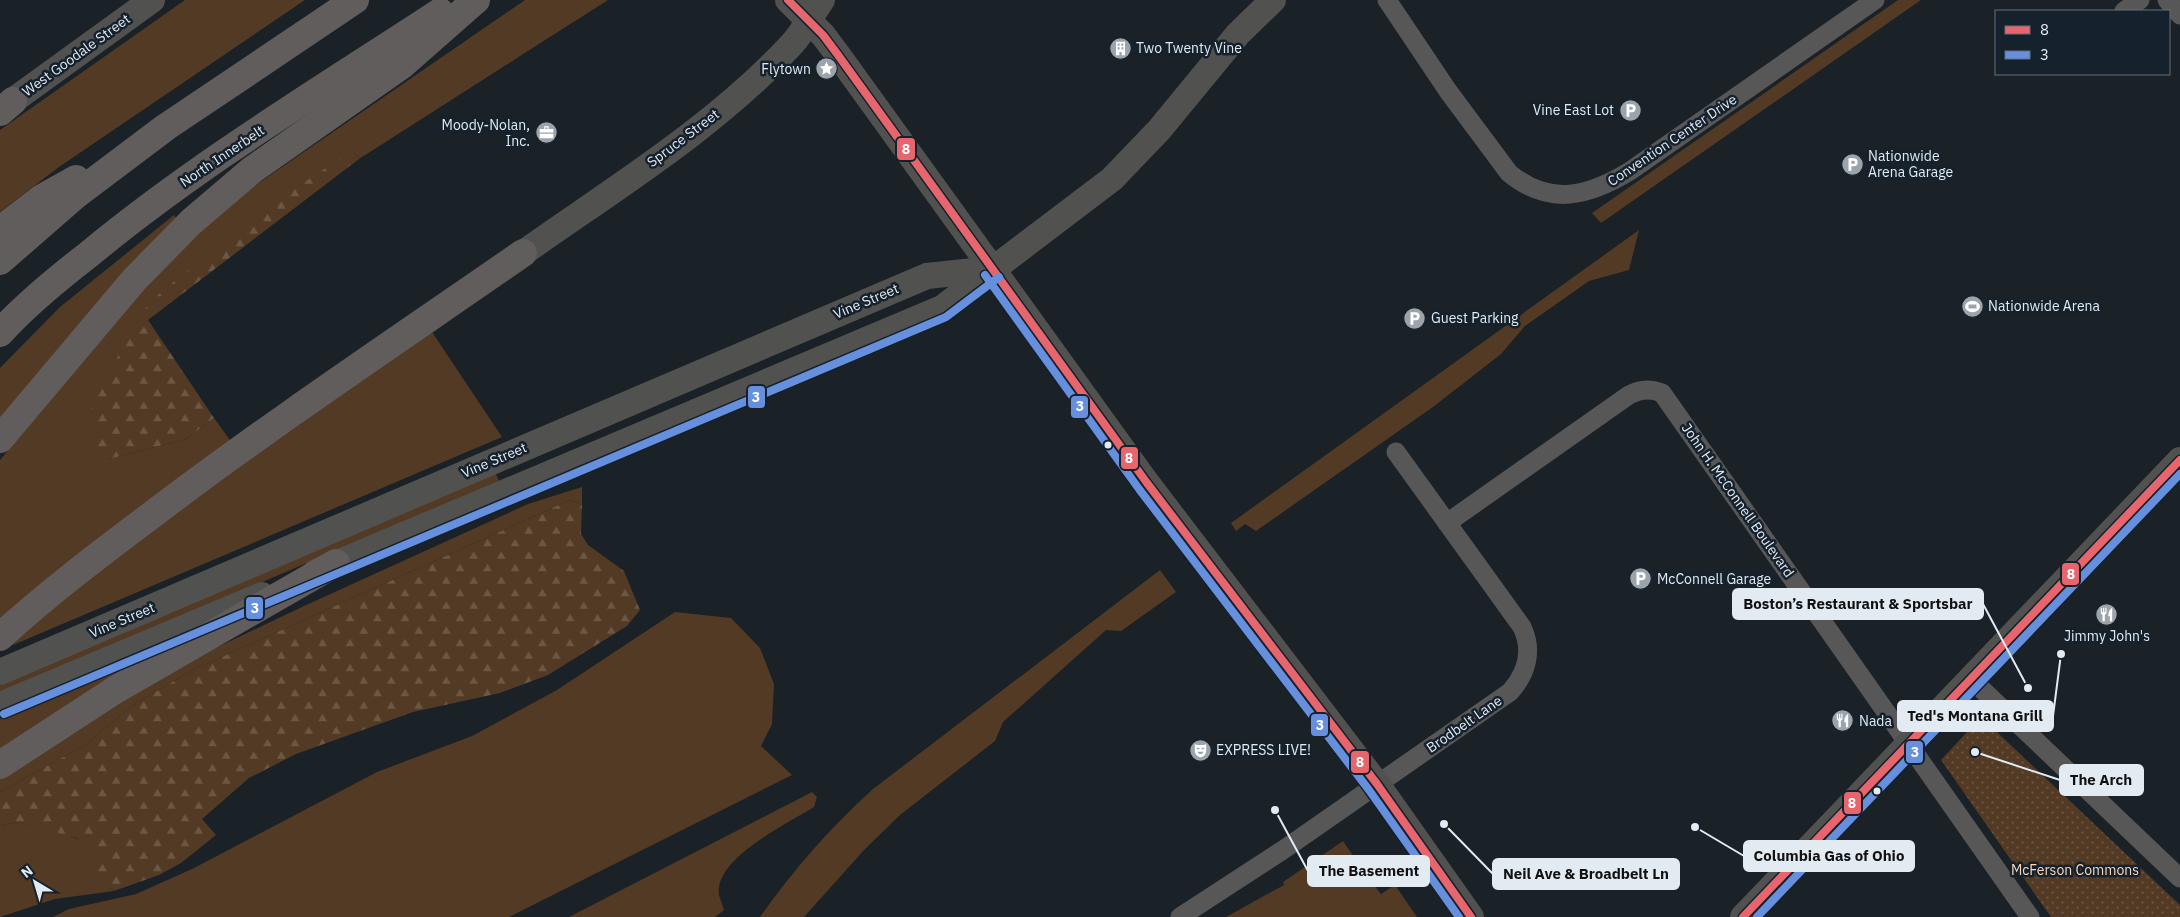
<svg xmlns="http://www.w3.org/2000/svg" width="2180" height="917" font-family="'IBM Plex Sans',sans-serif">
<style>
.green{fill:#533a24}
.forest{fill:url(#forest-firs)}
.park{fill:url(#park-dots)}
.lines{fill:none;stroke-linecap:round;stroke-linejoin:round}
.street{stroke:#575758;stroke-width:19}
.secondary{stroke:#515150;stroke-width:26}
.highway{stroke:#605d5c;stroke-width:28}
.bus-1-casing{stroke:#15212c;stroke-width:11}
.bus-2-casing{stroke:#15212c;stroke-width:11}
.bus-1{stroke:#e7656d;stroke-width:8}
.bus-2{stroke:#6690de;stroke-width:8}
.bus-dot{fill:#e2eaf2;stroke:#15212c;stroke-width:2}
.labels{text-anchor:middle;stroke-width:5;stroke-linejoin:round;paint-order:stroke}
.poi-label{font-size:14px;fill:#e2eaf2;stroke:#15212c;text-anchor:start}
.street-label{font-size:14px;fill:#e2eaf2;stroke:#15212c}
.park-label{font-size:14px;fill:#fbd8bc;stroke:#15212c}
.leader{fill:none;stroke:#e2eaf2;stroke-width:2}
.callout-dot{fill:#e2eaf2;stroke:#15212c;stroke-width:2}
.callout{fill:#e2eaf2;stroke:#e2eaf2;stroke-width:2}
.callout-label{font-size:15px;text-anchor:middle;font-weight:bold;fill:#111}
.line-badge{stroke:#15212c;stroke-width:2}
.badge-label{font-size:14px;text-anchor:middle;font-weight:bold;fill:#fff}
</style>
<defs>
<pattern id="forest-firs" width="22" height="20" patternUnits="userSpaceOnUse" patternTransform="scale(1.25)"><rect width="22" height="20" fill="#533a24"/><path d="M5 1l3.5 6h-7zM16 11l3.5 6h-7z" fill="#6b5744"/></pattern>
<pattern id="park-dots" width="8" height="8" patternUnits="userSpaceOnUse" patternTransform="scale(1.25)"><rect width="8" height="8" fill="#533a24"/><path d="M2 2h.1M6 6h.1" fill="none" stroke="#6b5744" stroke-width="1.8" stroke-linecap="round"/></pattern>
</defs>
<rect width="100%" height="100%" fill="#1a2127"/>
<!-- green -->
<g class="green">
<polygon points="185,0 305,0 59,167 0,212 0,130"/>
<polygon points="525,0 608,0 359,159 352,150 138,316 109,459 186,439 214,418 232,443 0,621 0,460 144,287 200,232 250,189"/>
<polygon points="1898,0 1921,0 1601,223 1592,213"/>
<polygon points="174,215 179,222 0,423 0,368 60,307"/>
<polygon points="1639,230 1629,270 1589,281 1525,326 1501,354 1433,407 1256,531 1245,524 1236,531 1231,523"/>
<polygon points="428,326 502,437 13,645 23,632 157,525 222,480"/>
<polygon points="495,472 499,481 0,694 0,683"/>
<polygon points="582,487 582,505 570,500 193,670 136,703 85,745 0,792 0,776 163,673 304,606 528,504"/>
<path d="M1160,570L1176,592L1121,631L1106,630L1003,722L995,741L900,815L865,849L804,917H760C793,870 830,828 873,789Z"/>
<polygon points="675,612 731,618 760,648 774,684 772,724 761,746 792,775 509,917 53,917 69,909 136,894 192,869 377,772 472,736 557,690"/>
<polygon points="152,653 0,751 0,719"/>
<path d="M812,792L817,797L814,807C787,824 714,858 719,895C720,900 723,905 724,910L715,917H569Z"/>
<path d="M18,822C35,827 81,834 90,849C101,867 93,877 114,891L55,899L0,917V825Z"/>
<polygon points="1343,841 1352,854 1349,857 1365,881 1369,879 1381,894 1395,885 1417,917 1226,917 1284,885 1283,882"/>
</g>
<!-- forest -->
<g class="forest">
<polygon points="352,150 359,159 148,320 214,418 186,439 109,459 96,445 90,412 138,316 162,291 265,209"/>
<polygon points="570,500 582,505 581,534 588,545 624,571 640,610 627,626 548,675 500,693 413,712 296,754 249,778 202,819 216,835 181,863 159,875 114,891 102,883 89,848 76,838 18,822 0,825 0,792 85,745 136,703 193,670"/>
</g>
<!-- park -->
<polygon class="park" points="1981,717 2180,905 2180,917 2051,917 1941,760"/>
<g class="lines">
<!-- street -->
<g class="street">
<path d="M1387,0L1448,91L1509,173C1550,207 1589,196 1630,171L1875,0"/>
<polyline points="2167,0 2180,15"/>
<polyline points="2124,11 2140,0"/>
<path d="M1447,523L1629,395C1640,389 1650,388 1662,393L2030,917"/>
<polyline points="1971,679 2180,878"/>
<path d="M1180,917L1283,850L1510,692C1527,673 1533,650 1522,627L1396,452"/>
</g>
<!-- secondary -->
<g class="secondary">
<polyline points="788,0 823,35 838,55 1147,483 1377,784 1471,917"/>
<polyline points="0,110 152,0"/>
<path d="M523,253C615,188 715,127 792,44C804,31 812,14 822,0"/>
<polyline points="316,572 942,308 1112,179 1159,130 1238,34 1273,0"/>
<polyline points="0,672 927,276 992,269"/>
<polyline points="0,705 262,595"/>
<polyline points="1743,917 2180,460"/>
</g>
<!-- highway -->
<g class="highway">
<polyline points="0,112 13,101"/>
<polyline points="0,230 42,198 76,179"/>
<polyline points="0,261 77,194 166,127 355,0"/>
<path d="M0,333C26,304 57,279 88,255C198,164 321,90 440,12"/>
<polyline points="0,439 134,280 191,222 252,170 402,65 476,0"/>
<path d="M0,637C48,593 101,553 153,514C273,423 399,339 523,253"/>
<polyline points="0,765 115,690 336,563"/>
</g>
<defs>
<g id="bus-1">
<polyline points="788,0 823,35 838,55 1147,483 1377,784 1471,917"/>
<polyline points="1743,917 2180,460"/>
</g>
<g id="bus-2">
<polyline points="985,275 1139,489 1369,790 1459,917"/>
<polyline points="4,714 946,317 999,277"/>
<polyline points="1757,917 2180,474"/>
</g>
</defs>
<!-- bus-1 casing -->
<use href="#bus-1" class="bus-1-casing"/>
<!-- bus-2 casing -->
<use href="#bus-2" class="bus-2-casing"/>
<!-- bus-1 -->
<use href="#bus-1" class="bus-1"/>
<!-- bus-2 -->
<use href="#bus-2" class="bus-2"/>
</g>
<!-- icons -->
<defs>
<symbol id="building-disc" viewBox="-11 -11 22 22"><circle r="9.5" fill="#9ca4ab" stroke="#15212c"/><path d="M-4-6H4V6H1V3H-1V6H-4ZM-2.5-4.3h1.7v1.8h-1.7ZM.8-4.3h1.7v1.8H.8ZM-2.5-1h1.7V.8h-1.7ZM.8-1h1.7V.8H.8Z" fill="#fff"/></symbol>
<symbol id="sight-disc" viewBox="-11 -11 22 22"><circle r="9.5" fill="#9ca4ab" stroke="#15212c"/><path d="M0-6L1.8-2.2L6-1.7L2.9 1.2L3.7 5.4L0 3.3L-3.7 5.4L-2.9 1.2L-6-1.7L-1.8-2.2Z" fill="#fff"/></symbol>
<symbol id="parking-disc" viewBox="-11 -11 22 22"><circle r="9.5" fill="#9ca4ab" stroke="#15212c"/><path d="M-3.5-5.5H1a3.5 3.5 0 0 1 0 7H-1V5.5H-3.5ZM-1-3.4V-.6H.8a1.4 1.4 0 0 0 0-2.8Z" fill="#fff"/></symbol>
<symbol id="office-disc" viewBox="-11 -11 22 22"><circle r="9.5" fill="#9ca4ab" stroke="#15212c"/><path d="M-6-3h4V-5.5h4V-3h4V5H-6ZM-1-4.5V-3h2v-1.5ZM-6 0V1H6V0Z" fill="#fff"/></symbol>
<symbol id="stadium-disc" viewBox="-11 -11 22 22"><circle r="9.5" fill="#9ca4ab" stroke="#15212c"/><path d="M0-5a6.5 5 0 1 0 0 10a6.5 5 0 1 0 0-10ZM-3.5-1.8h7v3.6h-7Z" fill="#fff"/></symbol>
<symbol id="restaurant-disc" viewBox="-11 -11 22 22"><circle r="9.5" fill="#9ca4ab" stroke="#15212c"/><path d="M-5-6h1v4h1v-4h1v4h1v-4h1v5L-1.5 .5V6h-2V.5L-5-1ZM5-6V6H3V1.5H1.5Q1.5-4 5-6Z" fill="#fff"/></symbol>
<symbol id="theatre-disc" viewBox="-11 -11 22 22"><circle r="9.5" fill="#9ca4ab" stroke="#15212c"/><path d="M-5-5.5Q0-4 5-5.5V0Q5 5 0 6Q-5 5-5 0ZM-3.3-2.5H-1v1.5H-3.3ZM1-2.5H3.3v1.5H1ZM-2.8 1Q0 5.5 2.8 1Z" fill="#fff"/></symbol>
</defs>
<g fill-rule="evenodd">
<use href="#building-disc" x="1108" y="36" width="25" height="25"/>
<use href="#sight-disc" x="814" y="56" width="25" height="25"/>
<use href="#parking-disc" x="1618" y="98" width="25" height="25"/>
<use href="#office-disc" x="534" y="120" width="25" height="25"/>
<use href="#parking-disc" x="1840" y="152" width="25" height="25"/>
<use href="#stadium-disc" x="1960" y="294" width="25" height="25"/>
<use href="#parking-disc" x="1402" y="306" width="25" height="25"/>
<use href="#parking-disc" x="1628" y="566" width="25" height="25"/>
<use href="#restaurant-disc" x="2094" y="602" width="25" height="25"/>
<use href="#restaurant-disc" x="1830" y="708" width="25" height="25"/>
<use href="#theatre-disc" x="1188" y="738" width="25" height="25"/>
</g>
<!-- markers -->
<g class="bus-dot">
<circle cx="1108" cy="445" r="4.5"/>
<circle cx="1877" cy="791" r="4.5"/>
</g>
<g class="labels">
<!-- poi labels -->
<g class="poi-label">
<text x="1136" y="53">Two Twenty Vine</text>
<text x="811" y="74" text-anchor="end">Flytown</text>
<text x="1614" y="115" text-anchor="end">Vine East Lot</text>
<text x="530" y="130" text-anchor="end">Moody-Nolan,<tspan x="530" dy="16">Inc.</tspan></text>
<text x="1868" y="161">Nationwide<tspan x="1868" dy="16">Arena Garage</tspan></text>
<text x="1988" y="311">Nationwide Arena</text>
<text x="1431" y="323">Guest Parking</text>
<text x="1657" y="584">McConnell Garage</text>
<text x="2107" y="641" text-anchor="middle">Jimmy John's</text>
<text x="1859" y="726">Nada</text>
<text x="1216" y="755">EXPRESS LIVE!</text>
</g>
<!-- street labels -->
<g class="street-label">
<text transform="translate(76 55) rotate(-36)" y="5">West Goodale Street</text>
<text transform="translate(683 138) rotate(-37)" y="5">Spruce Street</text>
<text transform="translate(1672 140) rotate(-34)" y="5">Convention Center Drive</text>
<text transform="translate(222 156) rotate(-34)" y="5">North Innerbelt</text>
<text transform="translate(866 301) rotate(-23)" y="5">Vine Street</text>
<text transform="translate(494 460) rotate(-23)" y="5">Vine Street</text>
<text transform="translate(1738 500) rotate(55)" y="5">John H. McConnell Boulevard</text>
<text transform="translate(122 620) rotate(-23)" y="5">Vine Street</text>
<text transform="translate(1464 724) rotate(-35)" y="5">Brodbelt Lane</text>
</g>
<!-- park labels -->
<g class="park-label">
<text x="2075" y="875">McFerson Commons</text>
</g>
</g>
<!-- callouts -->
<path class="leader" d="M2028 688L1983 604M2061 654L2053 716M1975 752L2060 780M1695 827L1744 856M1275 810L1308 871M1444 824L1493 874"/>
<g class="callout-dot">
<circle cx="2028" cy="688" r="5"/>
<circle cx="2061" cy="654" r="5"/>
<circle cx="1975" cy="752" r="5"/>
<circle cx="1695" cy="827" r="5"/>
<circle cx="1275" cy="810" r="5"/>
<circle cx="1444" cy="824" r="5"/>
</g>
<g class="callout">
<rect x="1733" y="589" width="250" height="30" rx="5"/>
<rect x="1898" y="701" width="155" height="30" rx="5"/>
<rect x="2060" y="765" width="83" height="30" rx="5"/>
<rect x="1744" y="841" width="170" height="30" rx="5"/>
<rect x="1308" y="856" width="121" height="30" rx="5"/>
<rect x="1493" y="859" width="186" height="30" rx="5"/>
</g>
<g class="callout-label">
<text x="1858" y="609">Boston’s Restaurant &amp; Sportsbar</text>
<text x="1975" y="721">Ted's Montana Grill</text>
<text x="2101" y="785">The Arch</text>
<text x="1829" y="861">Columbia Gas of Ohio</text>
<text x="1369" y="876">The Basement</text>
<text x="1586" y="879">Neil Ave &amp; Broadbelt Ln</text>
</g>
<g class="line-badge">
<rect x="896" y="137" width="20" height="24" rx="5" fill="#e7656d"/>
<rect x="747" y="385" width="19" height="24" rx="5" fill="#6690de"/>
<rect x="1070" y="395" width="19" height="24" rx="5" fill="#6690de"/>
<rect x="1120" y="446" width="19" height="24" rx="5" fill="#e7656d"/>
<rect x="2061" y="562" width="19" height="24" rx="5" fill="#e7656d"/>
<rect x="245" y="596" width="19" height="24" rx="5" fill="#6690de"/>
<rect x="1310" y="713" width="19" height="24" rx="5" fill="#6690de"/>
<rect x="1905" y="740" width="19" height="24" rx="5" fill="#6690de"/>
<rect x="1350" y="750" width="20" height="24" rx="5" fill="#e7656d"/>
<rect x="1843" y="791" width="19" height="24" rx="5" fill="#e7656d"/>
</g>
<g class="badge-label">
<text x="906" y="154">8</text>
<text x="756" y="402">3</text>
<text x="1080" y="411">3</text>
<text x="1129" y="463">8</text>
<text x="2071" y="579">8</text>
<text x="255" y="613">3</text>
<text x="1320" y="730">3</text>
<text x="1915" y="757">3</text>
<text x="1360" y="767">8</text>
<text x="1852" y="808">8</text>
</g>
<!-- legend -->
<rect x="1995" y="10" width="175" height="65" fill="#15212c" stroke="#67717b"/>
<rect x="2005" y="26" width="25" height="8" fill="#e7656d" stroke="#67717b"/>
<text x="2040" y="35" font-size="15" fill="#e2eaf2">8</text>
<rect x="2005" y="51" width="25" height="8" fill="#6690de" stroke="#67717b"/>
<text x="2040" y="60" font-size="15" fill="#e2eaf2">3</text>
<!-- north arrow -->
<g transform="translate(35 882) rotate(322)" stroke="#15212c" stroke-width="4" paint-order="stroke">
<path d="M0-4L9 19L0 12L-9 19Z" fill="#e2eaf2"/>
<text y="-8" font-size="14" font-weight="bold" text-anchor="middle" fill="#e2eaf2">N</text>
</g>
</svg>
